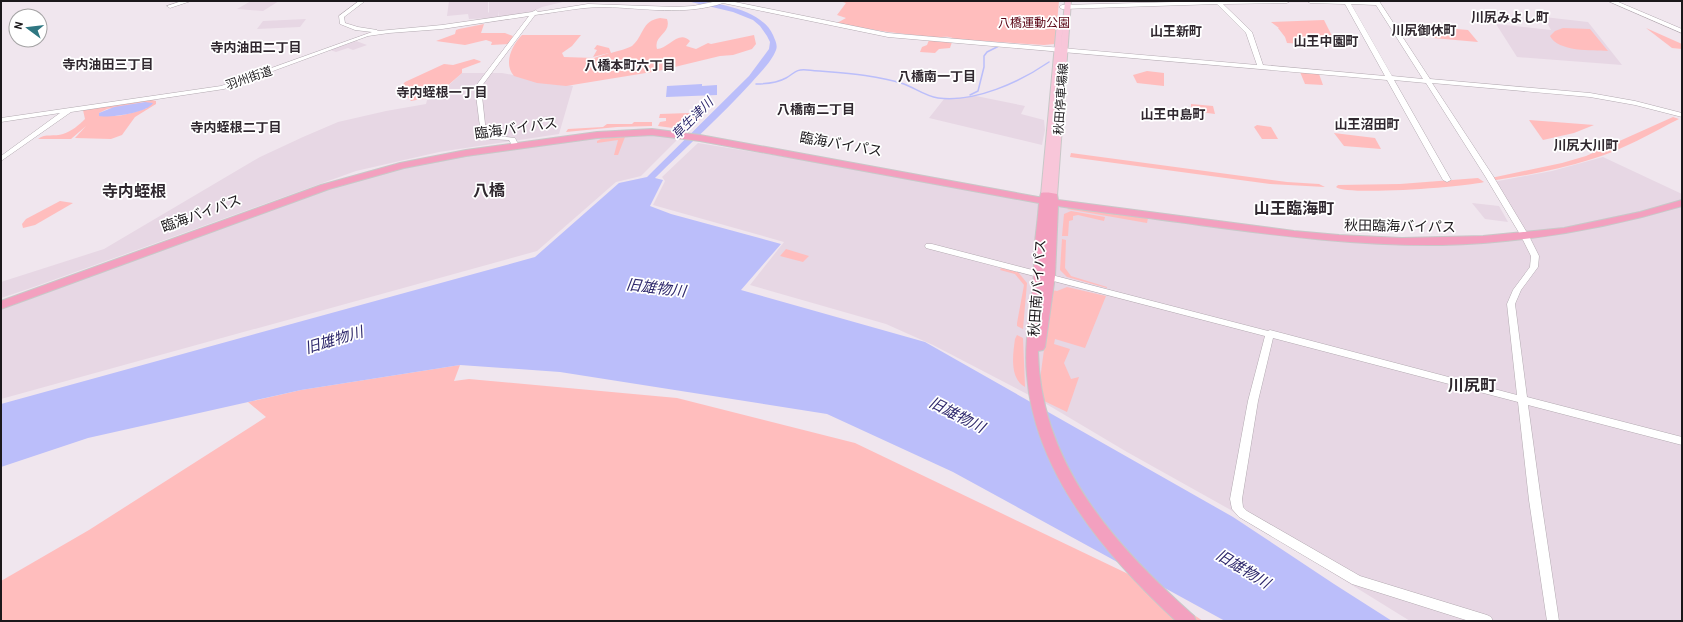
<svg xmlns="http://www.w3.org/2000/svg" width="1683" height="622" font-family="Barlow,'Noto Sans JP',sans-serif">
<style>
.built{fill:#e7d7e4}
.green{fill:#ffbdbd;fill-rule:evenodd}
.water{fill:#bbbefa}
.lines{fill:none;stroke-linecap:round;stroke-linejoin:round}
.stream{stroke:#bbbefa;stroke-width:1.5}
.secondary-casing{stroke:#b3aab1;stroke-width:1}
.primary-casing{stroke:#c8c8c8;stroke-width:2}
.highway-casing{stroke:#c8c8c8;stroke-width:2}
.secondary{fill:#fff;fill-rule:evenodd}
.primary{fill:#f8c6d9;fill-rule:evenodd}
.highway{fill:#f3a0bf;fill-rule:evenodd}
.labels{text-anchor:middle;stroke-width:3.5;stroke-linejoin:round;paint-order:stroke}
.far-park-label{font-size:12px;fill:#590414;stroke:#fff}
.far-street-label{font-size:12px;fill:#1b181b;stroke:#fff}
.far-quarter-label{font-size:13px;font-weight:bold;fill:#30282f;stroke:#fff}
.far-neighbourhood-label{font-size:13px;font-weight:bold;fill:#30282f;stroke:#fff}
.far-water-label{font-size:13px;font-style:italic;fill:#2e286c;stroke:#fff}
.street-label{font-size:14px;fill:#1b181b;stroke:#fff}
.water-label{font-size:15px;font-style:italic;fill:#2e286c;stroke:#fff}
.quarter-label{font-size:16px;font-weight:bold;fill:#30282f;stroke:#fff}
</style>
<rect width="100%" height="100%" fill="#f0e6ee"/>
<!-- built -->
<g class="built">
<polygon points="251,1 279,1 263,11 237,9"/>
<polygon points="449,1 488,1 488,13 489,12 489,1 567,1 542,7 529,13 499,18 498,11 498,18 469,19 468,14 447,16"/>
<polygon points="1544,17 1588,22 1622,65 1517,57 1496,24 1551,30"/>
<polygon points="306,19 300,27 257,29 263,21"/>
<polygon points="356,41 367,45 353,50 348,48 336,52 330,50"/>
<polygon points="462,73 502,73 573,86 559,134 439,152 356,171 31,288 1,298 1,282 104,249 260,157 303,137 338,122 386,111 426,104 427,100 448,91 447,87"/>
<polygon points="976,96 1025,106 1021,114 1044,120 1045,130 1042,145 929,118 944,99"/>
<polygon points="641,134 680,137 641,176 616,182 537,251 1,399 1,310 291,201 366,176 439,159 572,140"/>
<polygon points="698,143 797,159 1066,207 1292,237 1368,243 1437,245 1527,238 1493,182 1552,171 1603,157 1682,194 1682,621 1410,621 1229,509 1127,452 1048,405 933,345 886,324 750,285 784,242 653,205 665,181 662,177"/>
<polygon points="1472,203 1499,206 1508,222 1485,219"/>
</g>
<!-- green -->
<g class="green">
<path d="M840,1H1059L1055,44L1044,45L954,39C948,35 940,38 933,37C901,34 869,30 837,23L846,18L837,15L846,3Z"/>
<path d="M660,18L667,19C672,34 653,35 657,49C668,49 679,29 690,41L686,46L696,49L708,43L711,44L754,35L756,44L752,49L733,55L720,56L658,71L566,86L537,83L514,76C503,64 512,45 522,35H581L572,46L562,53L564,57L594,58L609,53L593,57L597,50L594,49L597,45L609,48L611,53C617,51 627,49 632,46C644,36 641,21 660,18Z"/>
<polygon points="1324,20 1337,46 1287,43 1285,37 1278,28 1279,28 1271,22"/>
<polygon points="484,24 481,33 505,33 513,36 509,44 491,45 492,42 486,40 465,45 436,41 455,34 456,30 459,29"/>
<polygon points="1424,26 1468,30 1478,42 1433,38"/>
<path d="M1563,28L1590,29L1608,51C1592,50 1558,52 1550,36L1555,31Z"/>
<polygon points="1646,28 1682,44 1682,49 1672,48"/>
<polygon points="929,40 952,42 950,48 939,49 935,53 920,52 922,47 927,45"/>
<polygon points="474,59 480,61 481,62 462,69 462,73 446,87 446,91 432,97 411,101 400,88 405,82 444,64 453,65"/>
<polygon points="1147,71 1164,73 1164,86 1137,83 1133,75"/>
<polygon points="1300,72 1319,74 1323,85 1305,84"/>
<path d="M152,100L156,101V104L135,117L122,135L111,139L75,138L86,126L71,139H38C45,133 55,137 63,134C72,131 79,125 85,119L83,110ZM145,102L147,108C132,113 114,120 99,113L107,109Z"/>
<polygon points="1191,104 1213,106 1215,114 1192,111 1192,110 1196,110 1196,108 1191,107"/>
<polygon points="689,113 691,113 691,117 702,117 688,130 658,126 660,122 666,121 666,118 659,118 660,114"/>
<path d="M1673,117L1679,119C1651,133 1623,150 1592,159C1561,169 1529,175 1496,180L1491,178L1562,163L1586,156Z"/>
<polygon points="1529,120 1594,125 1574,133 1543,140"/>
<polygon points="634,122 652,122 652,126 617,127 566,132 568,129 603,127 607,124 632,124"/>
<polygon points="1257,125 1271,127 1278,139 1262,139 1254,127"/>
<polygon points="1334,133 1375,138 1381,149 1344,146"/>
<polygon points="625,137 618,155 614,155 618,140 597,143 597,141 601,139"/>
<polygon points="1071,153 1287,182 1319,184 1325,187 1270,184 1070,157"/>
<path d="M1478,178L1484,182C1467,187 1345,196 1336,187L1338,185L1400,184Z"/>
<polygon points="60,201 73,203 35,225 23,228 22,224 26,219"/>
<polygon points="1069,208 1148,218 1147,223 1067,209"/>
<polygon points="1071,211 1105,217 1104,221 1078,215 1073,216 1073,220 1069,221 1068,236 1062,236 1064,214"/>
<polygon points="1062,239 1066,240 1065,268 1071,276 1107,287 1107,288 1067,277 1060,270"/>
<polygon points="786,249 809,256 803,262 780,256"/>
<polygon points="1001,268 1018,272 1027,283 1023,329 1017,326 1017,323 1024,285 1015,274 1000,270"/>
<polygon points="1067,287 1106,296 1085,348 1055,339 1054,344 1070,349 1064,363 1071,379 1079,377 1067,412 1042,400 1039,387 1052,290 1057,291"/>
<path d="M1017,335L1023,338L1025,387C1009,378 1013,354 1015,339Z"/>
<polygon points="460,365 454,381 469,379 677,398 855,443 1145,582 1203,621 1,621 1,581 89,530 266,417 248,402 301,390"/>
</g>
<!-- water -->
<g class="water">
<path d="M687,1C713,1 762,9 773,35C775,40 778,45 776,50C772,61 760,73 752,82C722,115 687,146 655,178L663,180L650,206L671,214L781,244L741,290L925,342L1233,517L1334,584L1392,621H1225L953,472L827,414L560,372L460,365L301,390L88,438L1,467V404L535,257L619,183L647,177L749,76L769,49L770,42L767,36L760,26L753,20L733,12Z"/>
<polygon points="702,84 702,86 717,85 717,95 666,97 667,86"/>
<path d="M145,102L153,103C147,113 109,118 99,116V113L114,107Z"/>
</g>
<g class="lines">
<!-- stream -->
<g class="stream">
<path d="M756,84C766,84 777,83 786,78C795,73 795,69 807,70C839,73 873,74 904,84C915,88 925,96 938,98C974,103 1020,82 1049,62"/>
<polyline points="970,95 978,91 984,67 984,56 987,52 999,46"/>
</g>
<defs>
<g id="secondary">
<polygon points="182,1 191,1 170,8 167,6"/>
<path d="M359,1H365L344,17L345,23L358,27L377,30L378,31L442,25L532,12L536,10L538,12L588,4L676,7L693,6L718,1H730L888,33L1257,65L1246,33L1217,4L1062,9L1059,7L1062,5L1213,1H1290L1287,3L1223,4L1252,32L1263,65L1385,76L1345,4L1310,3L1307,1H1379L1430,79L1590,93L1635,101L1682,113V117L1635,105L1590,97L1432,83L1493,176L1529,236L1539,256L1538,267L1521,290L1515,304L1527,397L1682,437V445L1528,405L1541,500L1559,621H1547L1529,500L1518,402L1273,338L1258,401L1242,499L1243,507L1247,511L1360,576L1487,615L1491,617L1493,621H1469L1352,584L1239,517L1232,509L1230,499L1248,401L1265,336L926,248L925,246L926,244H932L1268,331L1270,330L1517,395L1507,304L1513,290L1530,267L1531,256L1521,236L1485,176L1426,83L1394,80L1451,180L1447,182L1443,180L1387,80L888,37L723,3C685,16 644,8 605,7C581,7 558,12 535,15L481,87L486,133L491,135L515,138L519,146L517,147H513L509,140L490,139L481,135L475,87L529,16L442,29L389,33L368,36L224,89L71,112L1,161V156L60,113L1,122V118L221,86L372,32L355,30L340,24L339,16ZM1351,4L1376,5L1423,79L1392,76Z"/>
<polygon points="1608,1 1616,1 1682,29 1682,33"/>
</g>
<polygon id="primary" points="1065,1 1071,1 1057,196 1053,199 1049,196 1045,198 1041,195 1057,23 1060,21 1063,23 1059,69"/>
<path id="highway" d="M652,129L700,135L1038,197H1040L1041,193C1046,192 1052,193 1057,194L1058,200L1294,231L1339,235L1402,238L1483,236L1564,228L1640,212L1682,200V206C1604,229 1524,243 1442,245C1360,246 1280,236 1199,225C1152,218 1105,213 1058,206L1055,276L1045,347L1043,350L1038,351C1040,463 1114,545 1194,616L1196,621H1176C1107,557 1034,473 1027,375C1024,344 1030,315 1033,285C1034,275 1034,264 1034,254C1035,237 1038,220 1039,203L700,141L652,135L597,138L466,156L404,168L329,189L1,309V301L321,185L400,163L466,150L597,132Z"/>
</defs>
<!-- secondary casing -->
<use href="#secondary" class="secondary-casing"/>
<!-- primary casing -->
<use href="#primary" class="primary-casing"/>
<!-- highway casing -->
<use href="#highway" class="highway-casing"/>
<!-- secondary -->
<use href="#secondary" class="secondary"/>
<!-- primary -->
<use href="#primary" class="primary"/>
<!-- highway -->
<use href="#highway" class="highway"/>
</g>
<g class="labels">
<!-- far-park labels -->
<g class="far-park-label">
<text x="1034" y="27">八橋運動公園</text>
</g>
<!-- far-street labels -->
<g class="far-street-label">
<text transform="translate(249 78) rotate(-19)" y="4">羽州街道</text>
<text transform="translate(1061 99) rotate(-86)" y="4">秋田停車場線</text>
</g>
<!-- far-quarter labels -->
<g class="far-quarter-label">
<text x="1510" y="22">川尻みよし町</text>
<text x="1424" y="35">川尻御休町</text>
<text x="1176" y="36">山王新町</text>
<text x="1326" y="46">山王中園町</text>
<text x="1173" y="119">山王中島町</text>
<text x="1367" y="129">山王沼田町</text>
<text x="1586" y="150">川尻大川町</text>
</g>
<!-- far-neighbourhood labels -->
<g class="far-neighbourhood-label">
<text x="256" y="52">寺内油田二丁目</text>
<text x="108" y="69">寺内油田三丁目</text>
<text x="630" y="70">八橋本町六丁目</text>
<text x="937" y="81">八橋南一丁目</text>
<text x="442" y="97">寺内蛭根一丁目</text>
<text x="816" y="114">八橋南二丁目</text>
<text x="236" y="132">寺内蛭根二丁目</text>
</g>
<!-- far-water labels -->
<g class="far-water-label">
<text transform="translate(692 118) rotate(-45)" y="5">草生津川</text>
</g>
<!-- street labels -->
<g class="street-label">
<text transform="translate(516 128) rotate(-8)" y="5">臨海バイパス</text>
<text transform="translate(841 144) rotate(10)" y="5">臨海バイパス</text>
<text transform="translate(201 213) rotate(-20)" y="5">臨海バイパス</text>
<text transform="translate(1400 226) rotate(1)" y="5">秋田臨海バイパス</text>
<text transform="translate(1037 288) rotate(-86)" y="5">秋田南バイパス</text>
</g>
<!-- water labels -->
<g class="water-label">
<text transform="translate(656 288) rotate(7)" y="5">旧雄物川</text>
<text transform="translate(334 340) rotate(-17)" y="5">旧雄物川</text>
<text transform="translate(957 415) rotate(27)" y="5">旧雄物川</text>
<text transform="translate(1243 569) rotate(31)" y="5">旧雄物川</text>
</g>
<!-- quarter labels -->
<g class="quarter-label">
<text x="489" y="196">八橋</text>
<text x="134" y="197">寺内蛭根</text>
<text x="1294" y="214">山王臨海町</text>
<text x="1472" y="391">川尻町</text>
</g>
</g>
<!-- border -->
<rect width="1683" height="622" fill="none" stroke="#1b181b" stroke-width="4"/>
<!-- north arrow -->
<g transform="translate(28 28) rotate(285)"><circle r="19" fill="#ffffff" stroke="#a4a3a4"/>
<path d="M0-3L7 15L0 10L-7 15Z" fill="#2f7782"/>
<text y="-6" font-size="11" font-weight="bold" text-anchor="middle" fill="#1b181b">N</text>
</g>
</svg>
